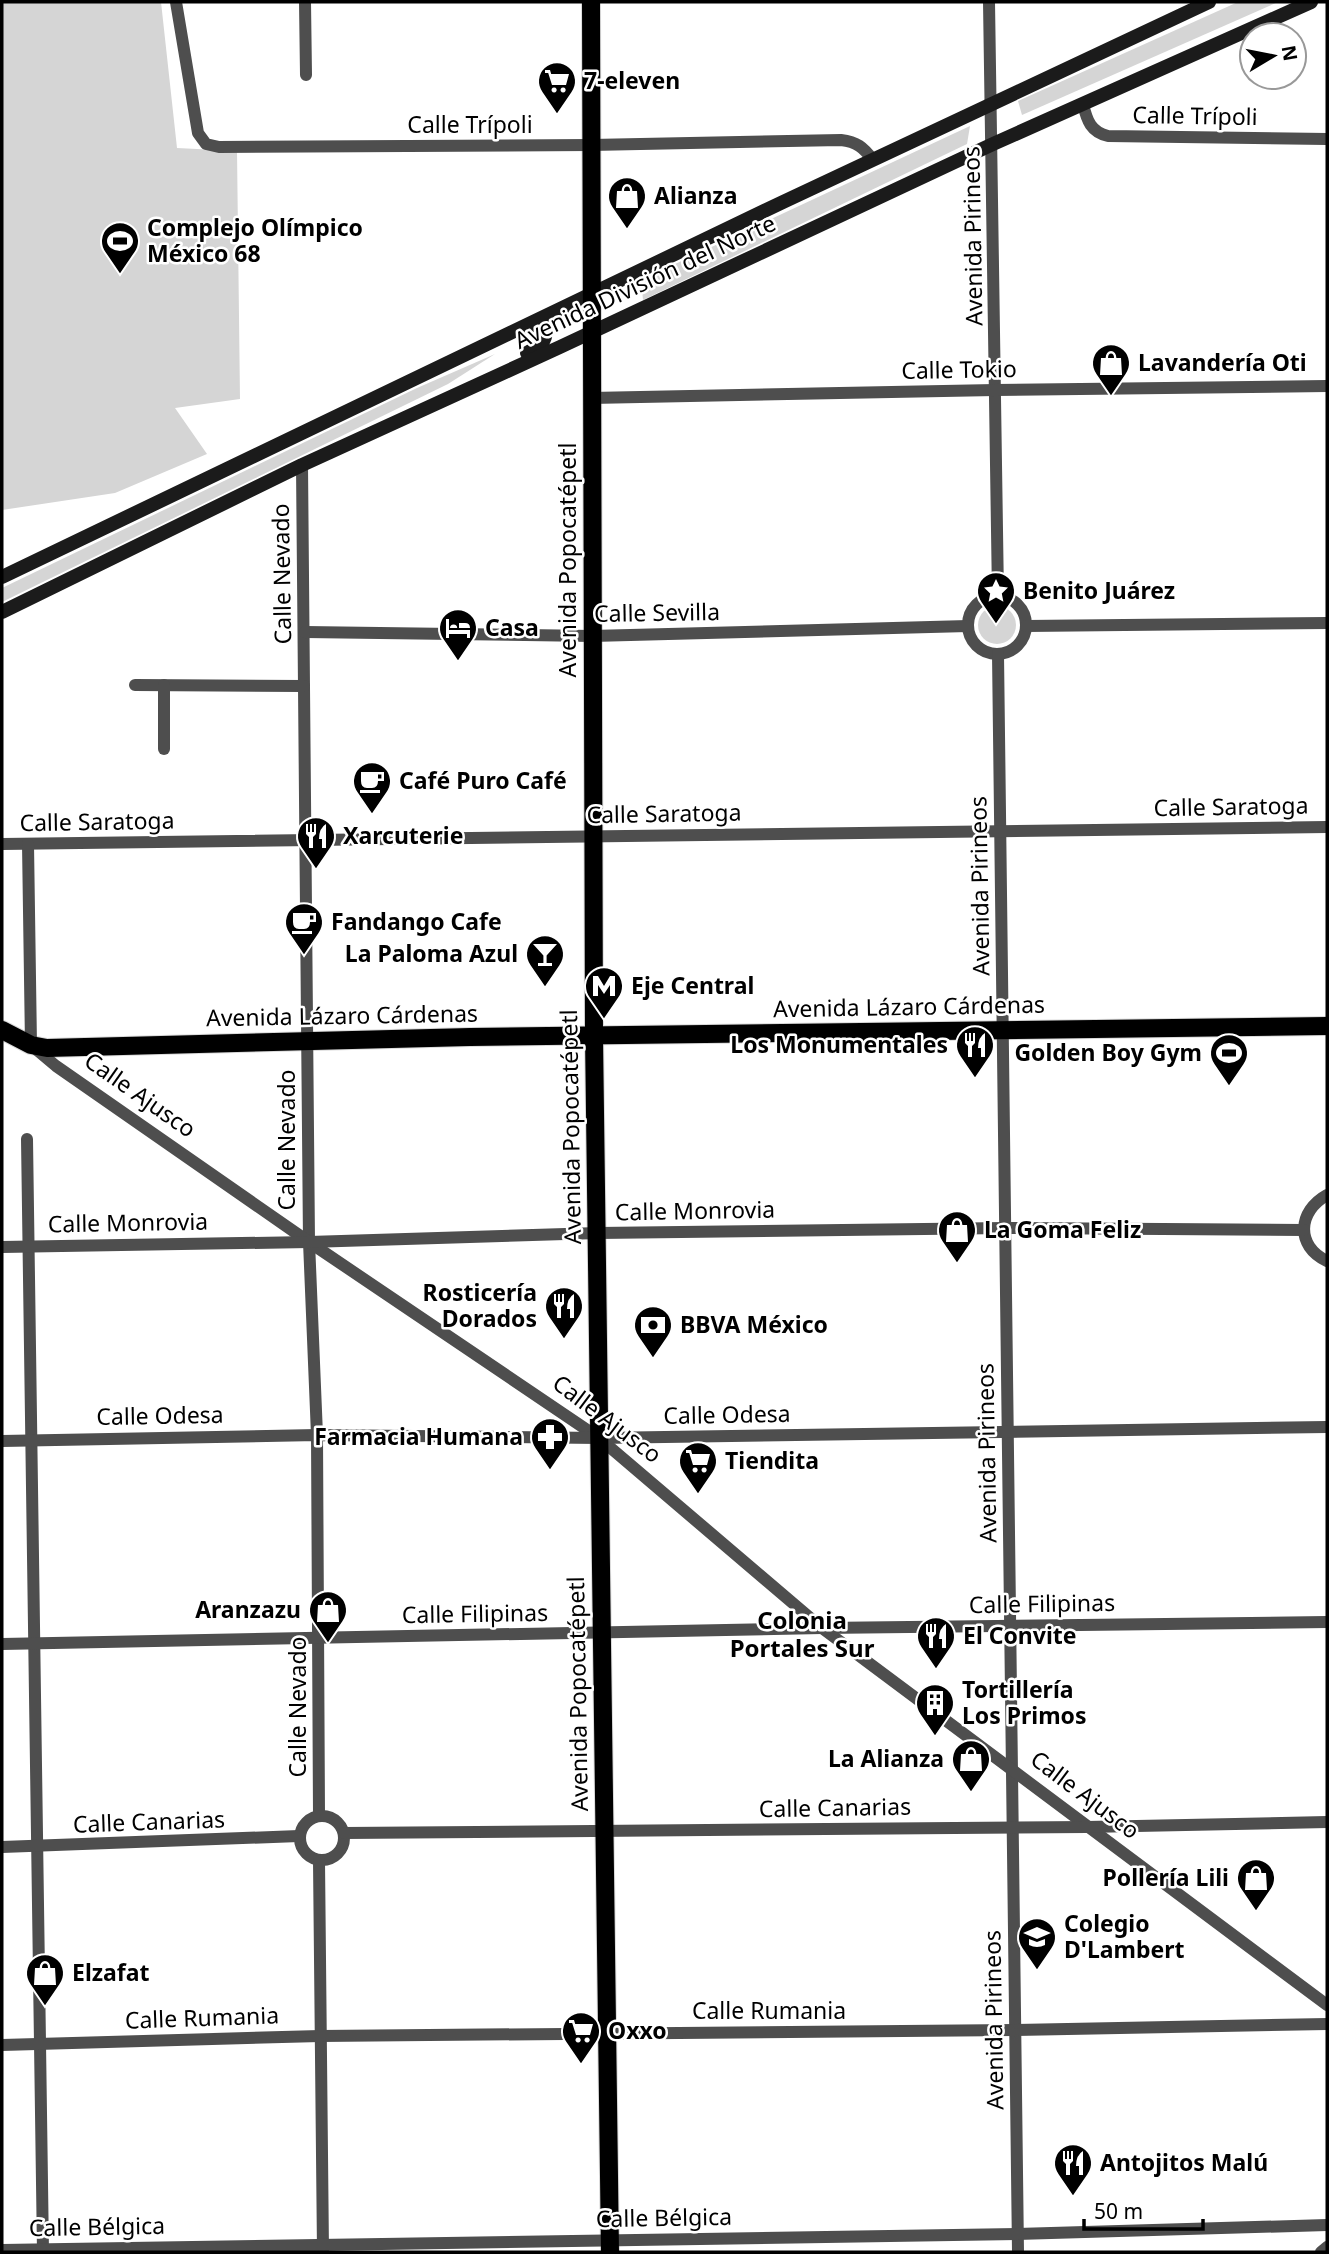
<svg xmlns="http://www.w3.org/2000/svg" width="1329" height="2254" font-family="'Noto Sans',sans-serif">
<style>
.green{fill:#d5d5d5}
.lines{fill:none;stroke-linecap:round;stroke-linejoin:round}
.primary-casing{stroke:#dbdbdb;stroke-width:20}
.minor{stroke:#4e4e4e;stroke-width:12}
.secondary{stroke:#1b1b1b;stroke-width:14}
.primary{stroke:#000;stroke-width:18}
.labels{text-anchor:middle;stroke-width:5;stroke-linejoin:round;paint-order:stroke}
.poi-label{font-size:23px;font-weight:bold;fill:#000;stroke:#fff;text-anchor:start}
.street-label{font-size:23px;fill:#000;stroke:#fff}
.neighbourhood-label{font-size:24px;font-weight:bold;fill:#000;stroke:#fff}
</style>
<rect width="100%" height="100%" fill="#fff"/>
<!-- green -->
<g class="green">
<polygon points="2,2 161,2 177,148 237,151 240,399 175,408 207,454 115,493 2,510"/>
<polygon points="1238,2 1278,2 1022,115 1018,101"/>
<polygon points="970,126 967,144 643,300 641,280"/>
<polygon points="495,354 448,384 2,602 2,588 417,388"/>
<circle cx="997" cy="625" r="19"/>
</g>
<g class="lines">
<defs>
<g id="primary">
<polyline points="591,2 594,1036 610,2252"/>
<polyline points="2,1030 31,1045 47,1048 470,1037 1327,1026"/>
</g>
</defs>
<!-- primary casing -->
<use href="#primary" class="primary-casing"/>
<!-- minor -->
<g class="minor">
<path d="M176,2L198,133L206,144L219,147L591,145L841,140C857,142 863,147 873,160"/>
<polyline points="305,2 306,75"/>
<polyline points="989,2 998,596"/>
<path d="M1083,104C1087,121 1091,132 1108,136L1327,139"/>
<polyline points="591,398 995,390 1327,386"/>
<polyline points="302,465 309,1242 317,1435 319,1815"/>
<circle cx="997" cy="625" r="29"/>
<polyline points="1026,626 1327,623"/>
<polyline points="305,632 592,636 968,626"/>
<polyline points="998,654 1018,2252"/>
<polyline points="135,685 304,686"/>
<polyline points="164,685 164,749"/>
<polyline points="2,844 1327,827"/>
<polyline points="28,844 31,1045 56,1066 309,1242 599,1438 822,1628 1327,2005"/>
<polyline points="27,1139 43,2252"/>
<path d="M1327,1195C1298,1211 1295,1246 1327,1261"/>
<polyline points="2,1247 309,1242 598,1233 1005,1228 1304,1230"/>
<polyline points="2,1441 317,1435 599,1438 1327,1427"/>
<polyline points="2,1644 822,1628 1327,1622"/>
<circle cx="322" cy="1838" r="22"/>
<polyline points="344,1833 1087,1827 1327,1822"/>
<polyline points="2,1847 299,1836"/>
<polyline points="319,1861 323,2252"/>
<polyline points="2,2045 320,2036 1015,2030 1327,2024"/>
<polyline points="2,2250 1017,2234 1327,2225"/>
<polyline points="1321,2252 1327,2247"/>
</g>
<!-- secondary -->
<g class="secondary">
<polyline points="526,327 541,330 545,337 542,344 527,353"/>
<polyline points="2,577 783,202 1209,2"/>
<polyline points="2,612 302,465 560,347 993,144 1311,2"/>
</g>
<!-- primary -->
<use href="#primary" class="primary"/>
</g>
<!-- icons -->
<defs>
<symbol id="supermarket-pin" viewBox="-11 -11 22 30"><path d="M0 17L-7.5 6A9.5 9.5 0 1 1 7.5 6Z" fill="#000" stroke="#fff"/><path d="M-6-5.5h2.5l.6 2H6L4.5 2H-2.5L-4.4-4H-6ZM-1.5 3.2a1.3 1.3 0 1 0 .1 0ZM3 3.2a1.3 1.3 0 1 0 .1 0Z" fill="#fff"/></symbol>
<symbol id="shop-pin" viewBox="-11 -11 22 30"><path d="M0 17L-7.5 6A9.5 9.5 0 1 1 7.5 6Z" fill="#000" stroke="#fff"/><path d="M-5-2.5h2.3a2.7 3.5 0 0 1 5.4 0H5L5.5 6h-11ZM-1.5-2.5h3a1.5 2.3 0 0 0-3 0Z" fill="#fff"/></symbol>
<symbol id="stadium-pin" viewBox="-11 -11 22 30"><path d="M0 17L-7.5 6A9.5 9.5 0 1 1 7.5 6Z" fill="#000" stroke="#fff"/><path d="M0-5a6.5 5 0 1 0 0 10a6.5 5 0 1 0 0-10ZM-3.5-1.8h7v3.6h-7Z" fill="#fff"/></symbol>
<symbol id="sight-pin" viewBox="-11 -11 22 30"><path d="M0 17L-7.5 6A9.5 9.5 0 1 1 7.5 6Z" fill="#000" stroke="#fff"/><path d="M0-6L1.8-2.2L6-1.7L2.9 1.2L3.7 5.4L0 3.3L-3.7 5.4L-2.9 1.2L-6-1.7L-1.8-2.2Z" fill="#fff"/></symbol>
<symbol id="hotel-pin" viewBox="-11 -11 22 30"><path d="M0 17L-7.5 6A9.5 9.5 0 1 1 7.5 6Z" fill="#000" stroke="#fff"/><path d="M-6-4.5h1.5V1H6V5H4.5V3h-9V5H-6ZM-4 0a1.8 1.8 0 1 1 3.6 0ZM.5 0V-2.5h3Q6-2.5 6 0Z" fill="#fff"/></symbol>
<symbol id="cafe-pin" viewBox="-11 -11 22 30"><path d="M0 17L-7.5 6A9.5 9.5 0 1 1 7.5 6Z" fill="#000" stroke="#fff"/><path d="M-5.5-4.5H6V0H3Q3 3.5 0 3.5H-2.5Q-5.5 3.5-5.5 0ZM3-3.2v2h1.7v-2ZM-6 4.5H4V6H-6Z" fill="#fff"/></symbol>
<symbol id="restaurant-pin" viewBox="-11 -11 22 30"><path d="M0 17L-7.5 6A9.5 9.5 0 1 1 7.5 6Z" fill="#000" stroke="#fff"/><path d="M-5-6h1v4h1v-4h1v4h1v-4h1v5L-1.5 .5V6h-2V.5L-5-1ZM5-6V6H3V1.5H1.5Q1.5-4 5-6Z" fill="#fff"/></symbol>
<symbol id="bar-pin" viewBox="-11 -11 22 30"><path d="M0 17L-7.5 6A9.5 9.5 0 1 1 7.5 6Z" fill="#000" stroke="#fff"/><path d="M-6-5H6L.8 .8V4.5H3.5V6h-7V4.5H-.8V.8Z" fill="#fff"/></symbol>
<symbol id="metro-pin" viewBox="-11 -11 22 30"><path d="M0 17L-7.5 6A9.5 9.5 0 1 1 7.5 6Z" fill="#000" stroke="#fff"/><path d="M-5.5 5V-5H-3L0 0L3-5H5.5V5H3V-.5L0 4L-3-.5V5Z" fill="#fff"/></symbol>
<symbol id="bank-pin" viewBox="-11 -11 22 30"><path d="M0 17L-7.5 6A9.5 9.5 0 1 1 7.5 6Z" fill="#000" stroke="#fff"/><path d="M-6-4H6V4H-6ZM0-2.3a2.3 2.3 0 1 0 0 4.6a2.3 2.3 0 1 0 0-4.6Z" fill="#fff"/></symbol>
<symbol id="pharmacy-pin" viewBox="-11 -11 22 30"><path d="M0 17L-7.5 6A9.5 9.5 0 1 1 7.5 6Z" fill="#000" stroke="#fff"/><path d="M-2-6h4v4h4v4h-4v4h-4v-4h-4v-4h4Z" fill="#fff"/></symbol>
<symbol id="building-pin" viewBox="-11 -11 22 30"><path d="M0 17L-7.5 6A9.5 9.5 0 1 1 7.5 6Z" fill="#000" stroke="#fff"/><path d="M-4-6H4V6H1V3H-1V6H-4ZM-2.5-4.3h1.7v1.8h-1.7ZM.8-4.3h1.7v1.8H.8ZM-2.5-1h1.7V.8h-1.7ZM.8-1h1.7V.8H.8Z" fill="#fff"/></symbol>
<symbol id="school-pin" viewBox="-11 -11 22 30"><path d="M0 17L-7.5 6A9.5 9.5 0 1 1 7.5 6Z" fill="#000" stroke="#fff"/><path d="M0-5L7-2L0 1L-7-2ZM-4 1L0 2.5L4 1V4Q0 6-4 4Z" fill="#fff"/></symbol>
</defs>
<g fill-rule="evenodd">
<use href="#supermarket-pin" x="535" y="59" width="44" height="60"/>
<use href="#shop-pin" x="605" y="174" width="44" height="60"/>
<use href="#stadium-pin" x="98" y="219" width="44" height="60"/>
<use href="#shop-pin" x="1089" y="341" width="44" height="60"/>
<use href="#sight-pin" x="974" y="569" width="44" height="60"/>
<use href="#hotel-pin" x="436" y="606" width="44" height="60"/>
<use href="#cafe-pin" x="350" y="759" width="44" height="60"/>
<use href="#restaurant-pin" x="294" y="814" width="44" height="60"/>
<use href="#cafe-pin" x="282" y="900" width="44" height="60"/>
<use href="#bar-pin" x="523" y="932" width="44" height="60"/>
<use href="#metro-pin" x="582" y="964" width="44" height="60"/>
<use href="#restaurant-pin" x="953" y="1023" width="44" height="60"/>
<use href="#stadium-pin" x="1207" y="1031" width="44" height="60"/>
<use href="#shop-pin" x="935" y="1208" width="44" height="60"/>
<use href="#restaurant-pin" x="542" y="1284" width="44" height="60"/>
<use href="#bank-pin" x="631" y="1303" width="44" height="60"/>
<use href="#pharmacy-pin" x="528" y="1415" width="44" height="60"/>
<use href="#supermarket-pin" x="676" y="1439" width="44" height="60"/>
<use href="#shop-pin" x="306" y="1588" width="44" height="60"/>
<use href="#restaurant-pin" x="914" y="1614" width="44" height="60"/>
<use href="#building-pin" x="913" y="1681" width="44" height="60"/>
<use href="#shop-pin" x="949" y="1737" width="44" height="60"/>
<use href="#shop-pin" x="1234" y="1856" width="44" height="60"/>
<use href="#school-pin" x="1015" y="1915" width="44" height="60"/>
<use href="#shop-pin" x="23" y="1951" width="44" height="60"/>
<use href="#supermarket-pin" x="559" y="2009" width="44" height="60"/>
<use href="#restaurant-pin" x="1051" y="2141" width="44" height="60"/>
</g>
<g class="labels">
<!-- poi labels -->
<g class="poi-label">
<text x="584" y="89">7-eleven</text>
<text x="654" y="204">Alianza</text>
<text x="147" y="236">Complejo Olímpico<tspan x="147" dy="26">México 68</tspan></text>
<text x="1138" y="371">Lavandería Oti</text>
<text x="1023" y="599">Benito Juárez</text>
<text x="485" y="636">Casa</text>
<text x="399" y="789">Café Puro Café</text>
<text x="343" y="844">Xarcuterie</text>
<text x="331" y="930">Fandango Cafe</text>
<text x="518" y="962" text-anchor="end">La Paloma Azul</text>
<text x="631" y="994">Eje Central</text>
<text x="948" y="1053" text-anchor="end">Los Monumentales</text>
<text x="1202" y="1061" text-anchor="end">Golden Boy Gym</text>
<text x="984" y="1238">La Goma Feliz</text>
<text x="537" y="1301" text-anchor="end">Rosticería<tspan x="537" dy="26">Dorados</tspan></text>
<text x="680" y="1333">BBVA México</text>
<text x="523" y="1445" text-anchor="end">Farmacia Humana</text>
<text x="725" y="1469">Tiendita</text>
<text x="301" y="1618" text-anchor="end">Aranzazu</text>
<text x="963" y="1644">El Convite</text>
<text x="962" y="1698">Tortillería<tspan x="962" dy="26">Los Primos</tspan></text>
<text x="944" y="1767" text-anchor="end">La Alianza</text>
<text x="1229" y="1886" text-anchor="end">Pollería Lili</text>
<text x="1064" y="1932">Colegio<tspan x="1064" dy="26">D'Lambert</tspan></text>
<text x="72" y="1981">Elzafat</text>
<text x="608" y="2039">Oxxo</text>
<text x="1100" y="2171">Antojitos Malú</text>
</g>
<!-- street labels -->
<g class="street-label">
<text transform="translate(1195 116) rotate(1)" y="8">Calle Trípoli</text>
<text x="470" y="133">Calle Trípoli</text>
<text transform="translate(973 236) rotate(-91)" y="8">Avenida Pirineos</text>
<text transform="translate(645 282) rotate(-25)" y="8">Avenida División del Norte</text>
<text transform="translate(959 370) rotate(-1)" y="8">Calle Tokio</text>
<text transform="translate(568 560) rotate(-90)" y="8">Avenida Popocatépetl</text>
<text transform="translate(282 574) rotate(-91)" y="8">Calle Nevado</text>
<text transform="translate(657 613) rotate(-1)" y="8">Calle Sevilla</text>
<text transform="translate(1231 807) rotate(-1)" y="8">Calle Saratoga</text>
<text transform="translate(664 814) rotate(-1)" y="8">Calle Saratoga</text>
<text transform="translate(97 822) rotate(-1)" y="8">Calle Saratoga</text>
<text transform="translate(980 886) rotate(-91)" y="8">Avenida Pirineos</text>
<text transform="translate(909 1007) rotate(-1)" y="8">Avenida Lázaro Cárdenas</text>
<text transform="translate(342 1016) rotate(-1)" y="8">Avenida Lázaro Cárdenas</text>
<text transform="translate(140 1095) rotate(35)" y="8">Calle Ajusco</text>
<text transform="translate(571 1127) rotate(-91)" y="8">Avenida Popocatépetl</text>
<text transform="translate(287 1140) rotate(-90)" y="8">Calle Nevado</text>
<text transform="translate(695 1211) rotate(-1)" y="8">Calle Monrovia</text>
<text transform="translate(128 1223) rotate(-1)" y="8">Calle Monrovia</text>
<text transform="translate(727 1415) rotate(-1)" y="8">Calle Odesa</text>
<text transform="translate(160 1416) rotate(-1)" y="8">Calle Odesa</text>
<text transform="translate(607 1419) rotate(37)" y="8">Calle Ajusco</text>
<text transform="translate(987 1453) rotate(-91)" y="8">Avenida Pirineos</text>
<text transform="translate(1042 1604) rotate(-1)" y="8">Calle Filipinas</text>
<text transform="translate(475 1614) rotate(-1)" y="8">Calle Filipinas</text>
<text transform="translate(578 1694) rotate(-91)" y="8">Avenida Popocatépetl</text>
<text transform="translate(298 1707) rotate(-90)" y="8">Calle Nevado</text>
<text transform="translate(1085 1795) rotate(37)" y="8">Calle Ajusco</text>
<text transform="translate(835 1808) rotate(-1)" y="8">Calle Canarias</text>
<text transform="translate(149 1822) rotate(-2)" y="8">Calle Canarias</text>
<text x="769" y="2019">Calle Rumania</text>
<text transform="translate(202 2018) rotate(-2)" y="8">Calle Rumania</text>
<text transform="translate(994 2020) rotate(-91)" y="8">Avenida Pirineos</text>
<text transform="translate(664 2218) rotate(-1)" y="8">Calle Bélgica</text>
<text transform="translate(97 2227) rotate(-1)" y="8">Calle Bélgica</text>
</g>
<!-- neighbourhood labels -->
<g class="neighbourhood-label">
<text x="802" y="1629">Colonia<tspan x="802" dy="28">Portales Sur</tspan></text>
</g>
</g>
<!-- border -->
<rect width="1329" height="2254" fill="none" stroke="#000000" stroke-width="7"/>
<!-- north arrow -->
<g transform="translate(1273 56) rotate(80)"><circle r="33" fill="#ffffff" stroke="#999999" stroke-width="2"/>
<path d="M0-5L12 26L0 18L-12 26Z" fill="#000000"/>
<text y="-10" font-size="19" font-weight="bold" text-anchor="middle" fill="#000000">N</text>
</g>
<!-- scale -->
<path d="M1084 2219v10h119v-10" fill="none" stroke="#000000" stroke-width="3.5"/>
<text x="1094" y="2219" font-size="21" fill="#000000" stroke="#ffffff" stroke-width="5" paint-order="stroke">50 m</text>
</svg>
